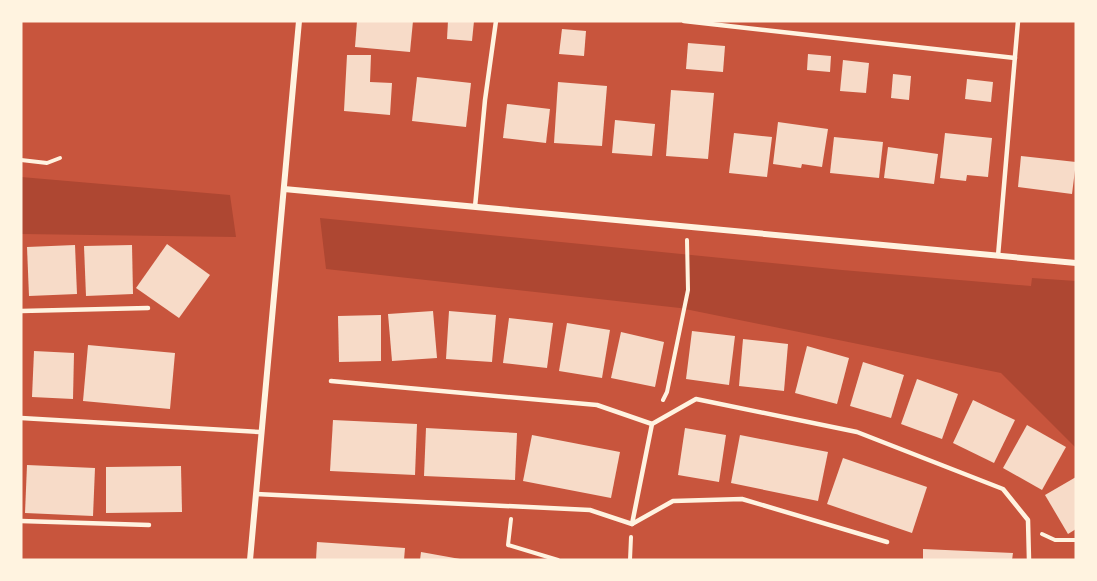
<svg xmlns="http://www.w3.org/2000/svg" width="1097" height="581" font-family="Ubuntu,sans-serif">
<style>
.green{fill:#ae4732}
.building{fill:#f7dbc8}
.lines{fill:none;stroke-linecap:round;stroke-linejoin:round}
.path{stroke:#fff3e0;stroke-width:4}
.service{stroke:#fff3e0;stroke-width:4.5}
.minor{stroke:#fff3e0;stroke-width:6}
</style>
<rect width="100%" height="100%" fill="#c8553d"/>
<!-- green -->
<g class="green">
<polygon points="21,177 230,195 236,237 21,234"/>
<polygon points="320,218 842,270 1031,286 1032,278 1076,281 1076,448 1001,373 680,308 326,269"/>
</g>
<!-- building -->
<g class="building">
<polygon points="357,21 413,21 410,52 355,47"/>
<polygon points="448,21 474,21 472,41 447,39"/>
<polygon points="562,29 586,31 584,56 559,54"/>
<polygon points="688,43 725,46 723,72 686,69"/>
<polygon points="808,54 831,56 830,72 807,70"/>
<polygon points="347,55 371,55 370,82 392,83 390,115 344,111"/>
<polygon points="843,60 869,63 866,93 840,91"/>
<polygon points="893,74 911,76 909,100 891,98"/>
<polygon points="417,77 471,83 466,127 412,121"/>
<polygon points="967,79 993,82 991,102 965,99"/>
<polygon points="558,82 607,86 602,146 554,143"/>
<polygon points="671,90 714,93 708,159 666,156"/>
<polygon points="507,104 550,109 546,143 503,138"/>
<polygon points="615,120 655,124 652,156 612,153"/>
<polygon points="778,122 828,129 822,167 802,164 801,168 773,164"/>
<polygon points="734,133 772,137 767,177 729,173"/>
<polygon points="945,133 992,138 988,177 967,175 966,181 940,178"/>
<polygon points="834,137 883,142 879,178 830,173"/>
<polygon points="888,147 938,154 934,184 884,178"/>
<polygon points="1021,156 1076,162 1072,194 1018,187"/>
<polygon points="167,244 210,275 179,318 136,288"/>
<polygon points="75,245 77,294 29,296 27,247"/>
<polygon points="132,245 133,294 86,296 84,246"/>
<polygon points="433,311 437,358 392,361 388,314"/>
<polygon points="449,311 496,315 492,362 446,359"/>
<polygon points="381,315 381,361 339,362 338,316"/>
<polygon points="509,318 553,323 547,368 503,363"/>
<polygon points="567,323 610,330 602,378 559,371"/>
<polygon points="692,331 735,336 729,385 686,379"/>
<polygon points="621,332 664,342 655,387 611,378"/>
<polygon points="743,339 788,344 784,391 739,386"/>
<polygon points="88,345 175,353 170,409 83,401"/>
<polygon points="807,346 849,358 837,404 795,393"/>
<polygon points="34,351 74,353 73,399 32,397"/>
<polygon points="863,362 904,375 891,418 850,406"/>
<polygon points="917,379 958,394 942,439 901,424"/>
<polygon points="973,400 1015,420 994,463 953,443"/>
<polygon points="333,420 417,424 415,475 330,471"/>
<polygon points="1027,425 1066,447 1042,490 1003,468"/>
<polygon points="426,428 517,433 515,480 424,476"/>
<polygon points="685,428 726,435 719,482 678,475"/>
<polygon points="532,435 620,452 611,498 523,481"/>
<polygon points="740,435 828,452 818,501 731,483"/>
<polygon points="843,458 927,487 912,533 827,504"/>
<polygon points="27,465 95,468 93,516 25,513"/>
<polygon points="181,466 182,512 106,513 106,467"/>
<polygon points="1076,477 1076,529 1068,534 1045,495"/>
<polygon points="317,542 405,548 404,560 316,560"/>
<polygon points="923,549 1013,553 1012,560 923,560"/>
<polygon points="421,552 460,559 460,560 420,560"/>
</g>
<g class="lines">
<!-- path -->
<g class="path">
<polyline points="21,160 47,163 60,158"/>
<polyline points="663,400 667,392 688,290 687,240"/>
<polyline points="511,519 508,545 558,560"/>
<polyline points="1042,534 1055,540 1076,540"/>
<polyline points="630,560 631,537"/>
</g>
<!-- service -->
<g class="service">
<polyline points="684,21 1015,58"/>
<polyline points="475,207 485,100 496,21"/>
<polyline points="998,256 1018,21"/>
<polyline points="21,311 148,308"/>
<polyline points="331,381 597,405 652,424"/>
<polyline points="21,418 260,432"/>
<polyline points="256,494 590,510 632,524 673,501 742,499 887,542"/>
<polyline points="21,521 149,525"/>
<polyline points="632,524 652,424 696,399 857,432 1003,489 1028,520 1029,560"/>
</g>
<!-- minor -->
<g class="minor">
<polyline points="284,189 1076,263"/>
<path d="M250,560C265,380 284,201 299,21"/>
</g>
</g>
<!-- border -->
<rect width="1097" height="581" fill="none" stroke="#fff3e0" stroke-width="45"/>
</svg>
